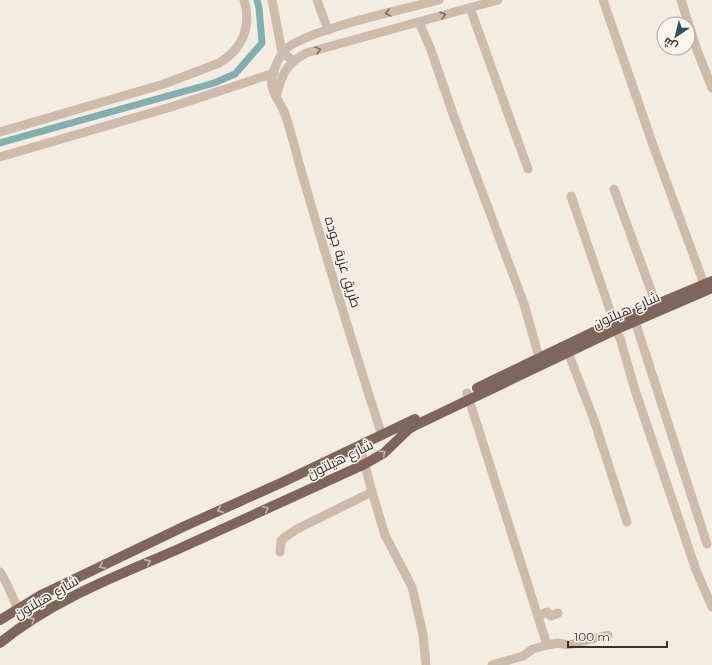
<svg xmlns="http://www.w3.org/2000/svg" width="712" height="665" font-family="Montserrat,Cairo,sans-serif">
<style>
.lines{fill:none;stroke-linecap:round;stroke-linejoin:round}
.canal{stroke:#7fb0b2;stroke-width:7}
.path{stroke:#b9a596;stroke-width:1;stroke-dasharray:2 2;stroke-linecap:butt}
.minor{stroke:#cdbbac;stroke-width:9}
.major{stroke:#7d675c;stroke-width:10}
.oneway{stroke:#7d6f65}
.oneway2{stroke:#c2b5ac}
.labels{text-anchor:middle;stroke-width:3;stroke-linejoin:round;paint-order:stroke}
.street-label{font-size:14px;fill:#3b302b;stroke:#fbf5ee}
</style>
<rect width="100%" height="100%" fill="#f4ebe1"/>
<g class="lines">
<!-- canal -->
<polyline class="canal" points="0,143 214,83 235,74 262,43 259,8 257,0"/>
<!-- path -->
<polyline class="path" points="166,92 169,99"/>
<!-- minor -->
<g class="minor">
<polyline points="272,0 282,52 293,61"/>
<polyline points="317,0 328,30"/>
<polyline points="603,0 654,148 704,284"/>
<polyline points="681,0 697,50 712,88"/>
<polyline points="470,8 528,169"/>
<polyline points="419,22 431,50 453,114 524,304 539,357"/>
<path d="M276,96C283,73 284,66 306,53L498,0"/>
<path d="M0,132L164,84L219,63C243,49 252,26 244,0"/>
<polyline points="0,157 171,107 274,73"/>
<polyline points="614,189 656,304"/>
<polyline points="571,196 614,322"/>
<polyline points="633,315 707,544"/>
<polyline points="615,330 620,338 635,390 696,570 712,607"/>
<polyline points="568,352 594,420 627,522"/>
<polyline points="467,393 547,645"/>
<path d="M382,436C353,345 325,254 299,163C295,148 291,132 286,117C283,106 274,97 272,86C270,76 277,61 283,52C298,31 410,8 439,0"/>
<polyline points="360,446 372,492 385,535 412,587 423,634 426,665"/>
<polyline points="280,552 281,541 285,537 297,529 372,492"/>
<path d="M0,572C4,576 14,601 18,608"/>
<polyline points="538,616 547,612 551,616 558,613"/>
<polyline points="492,665 523,656 533,649 547,645 558,643 569,645 608,635"/>
</g>
<!-- major -->
<g class="major">
<polyline points="477,388 614,322 712,281"/>
<polyline points="0,620 41,595 58,587 185,526 283,482 415,419"/>
<path d="M0,643C51,601 114,577 174,551C238,522 302,493 365,464L384,453L409,429L416,425L615,330L712,288"/>
</g>
</g>
<!-- one-way arrows -->
<defs><path id="oneway-chevron" d="M-2-3.5L2.5 0L-2 3.5" fill="none" stroke-width="1.6" stroke-linecap="round" stroke-linejoin="round"/></defs>
<g class="oneway">
<use href="#oneway-chevron" transform="translate(388 13) rotate(166)"/>
<use href="#oneway-chevron" transform="translate(443 15) rotate(-16)"/>
<use href="#oneway-chevron" transform="translate(318 50) rotate(-15)"/>
</g>
<g class="oneway2">
<use href="#oneway-chevron" transform="translate(383 453) rotate(-37)"/>
<use href="#oneway-chevron" transform="translate(266 509) rotate(-24)"/>
<use href="#oneway-chevron" transform="translate(220 510) rotate(156)"/>
<use href="#oneway-chevron" transform="translate(148 562) rotate(-24)"/>
<use href="#oneway-chevron" transform="translate(102 566) rotate(154)"/>
<use href="#oneway-chevron" transform="translate(32 620) rotate(-32)"/>
</g>
<g class="labels">
<!-- street labels -->
<g class="street-label">
<text transform="translate(343 262) rotate(73)" y="5">طريق عزبة جوده</text>
<text transform="translate(626 310) rotate(-24)" y="5">شارع هيلتون</text>
<text transform="translate(340 459) rotate(-26)" y="5">شارع هيلتون</text>
<text transform="translate(46 597) rotate(-30)" y="5">شارع هيلتون</text>
</g>
</g>
<!-- north arrow -->
<g transform="translate(676 36) rotate(215)"><circle r="19" fill="#fbf5ee" stroke="#aea6a0"/>
<path d="M0-3L7 15L0 10L-7 15Z" fill="#1f5a5e"/>
<text y="-6" font-size="11" font-weight="bold" text-anchor="middle" fill="#3b302b">ش</text>
</g>
<!-- scale -->
<path d="M568 641v6h99v-6" fill="none" stroke="#3b302b" stroke-width="2"/>
<text x="574" y="641" font-size="12" fill="#3b302b" stroke="#fbf5ee" stroke-width="3" paint-order="stroke">100 m</text>
</svg>
